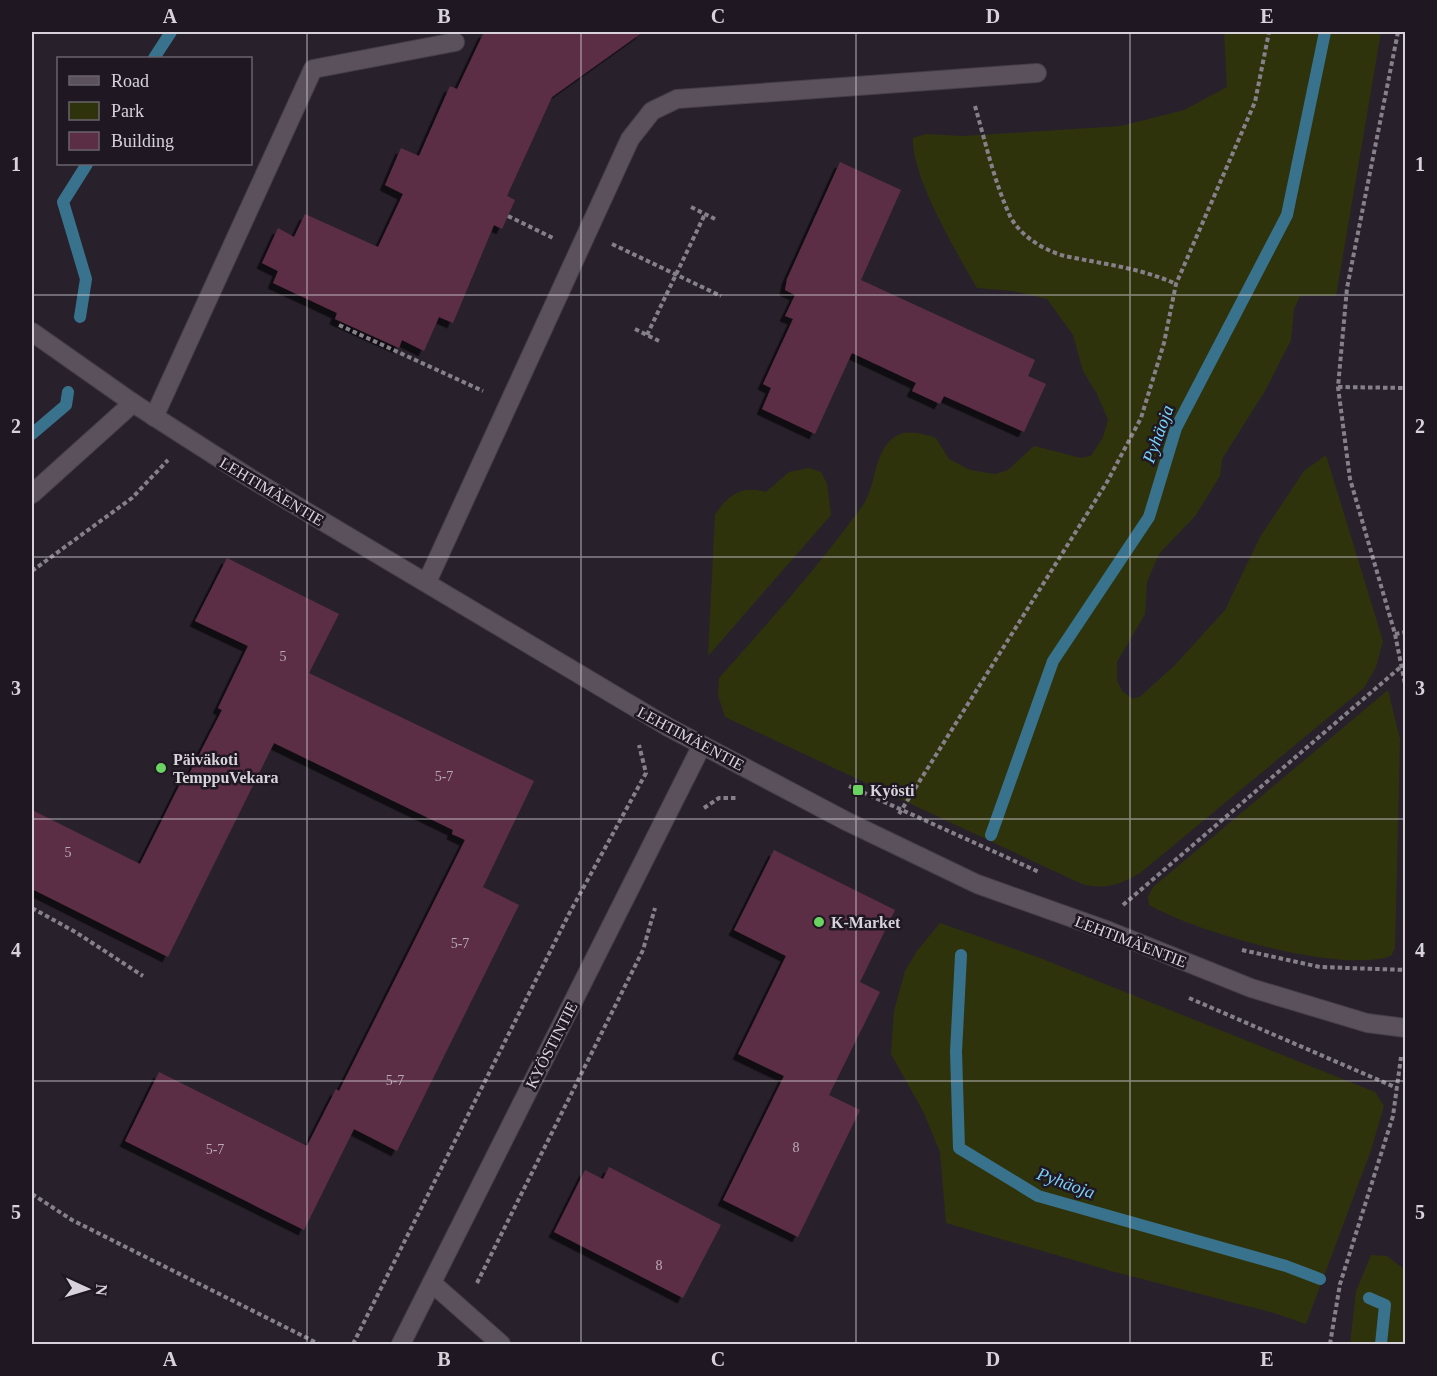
<svg xmlns="http://www.w3.org/2000/svg" width="1437" height="1376" font-family="Georgia,serif">
<style>
.green{fill:#2f330c}
.lines{fill:none;stroke-linecap:round;stroke-linejoin:round}
.stream{stroke:#38728d;stroke-width:12}
.building{fill:#5c2e45;filter:url(#shadow)}
.service-casing{stroke:#453e48;stroke-width:20}
.minor-casing{stroke:#453e48;stroke-width:20}
.tertiary-casing{stroke:#453e48;stroke-width:20}
.path{stroke:#86808a;stroke-width:4;stroke-dasharray:4.5 3;stroke-linecap:butt}
.service{stroke:#5a515d;stroke-width:18}
.minor{stroke:#5a515d;stroke-width:18}
.tertiary{stroke:#5a515d;stroke-width:18}
.grid{fill:none;stroke:#d8d3db;stroke-width:1.5;stroke-opacity:0.55}
.poi-dot{fill:#6bd362;stroke:#1f1822;stroke-width:2}
.labels{text-anchor:middle;stroke-width:5;stroke-linejoin:round;paint-order:stroke}
.number-label{font-size:14px;fill:#b9aab6}
.street-label{font-size:16px;fill:#d8d3db;stroke:#1f1822}
.poi-label{font-size:16px;font-weight:bold;fill:#d8d3db;stroke:#1f1822;text-anchor:start}
.water-label{font-size:18px;font-style:italic;fill:#79d1fb;stroke:#1f1822}
.neatline{fill:none;stroke:#d8d3db;stroke-width:2}
.grid-label{font-size:20px;text-anchor:middle;font-weight:bold;fill:#d8d3db}
</style>
<defs>
<filter id="shadow"><feDropShadow dx="-5.5" dy="5.5" stdDeviation="0" flood-color="#0009"/></filter>
</defs>
<rect width="100%" height="100%" fill="#28212c"/>
<!-- green -->
<g class="green">
<path d="M1224,32H1381L1336,296H1300L1294,309L1291,340L1265,391L1222,459L1220,476L1196,515L1159,554L1147,582L1145,614L1117,662V680L1122,691L1133,699L1141,696L1175,665L1225,610L1260,537L1304,471L1326,455L1383,641L1376,667L1364,688L1140,873C1119,885 1106,890 1082,884L725,717L718,695L719,678C769,622 819,566 863,505C877,485 873,450 896,436C907,429 924,434 936,438L949,459L970,470L995,474L1008,470L1034,446L1081,458L1091,456L1103,437L1108,420L1097,394L1083,371L1073,335L1047,299L1013,291L977,288C957,253 911,176 913,138L926,134L963,136L1121,126L1184,110L1227,87Z"/>
<path d="M809,468L821,472L827,484L831,515L708,656L715,515C728,494 742,485 766,492L789,472Z"/>
<path d="M1388,690L1400,739L1395,948L1391,956C1340,974 1196,932 1149,905L1148,897L1153,887Z"/>
<polygon points="940,923 1040,958 1375,1092 1384,1106 1371,1150 1306,1324 1274,1313 1111,1271 946,1223 940,1152 923,1111 891,1054 894,1011 905,971 917,951"/>
<polygon points="1371,1255 1387,1256 1405,1270 1405,1344 1350,1344 1356,1292"/>
</g>
<g class="lines">
<!-- stream -->
<g class="stream">
<polyline points="154,58 171,32"/>
<polyline points="80,317 86,279 63,202 87,164"/>
<polyline points="32,434 66,405 68,392"/>
<polyline points="991,835 1053,661 1149,517 1176,428 1287,215 1325,32"/>
<polyline points="961,955 956,1052 959,1148 1038,1196 1286,1266 1320,1279"/>
<polyline points="1369,1298 1385,1305 1381,1344"/>
</g>
</g>
<!-- building -->
<g class="building">
<polygon points="484,32 643,32 552,97 507,196 515,200 502,229 494,225 453,323 439,317 424,351 402,340 399,348 335,319 337,313 273,283 278,271 262,263 278,228 294,237 305,214 378,247 403,194 385,185 401,148 419,156 450,86 457,89"/>
<polygon points="840,162 901,190 861,280 1035,360 1028,376 1046,384 1024,432 944,396 940,404 912,391 916,383 852,353 815,434 762,409 771,388 763,384 793,319 785,316 795,295 785,290 787,279"/>
<polygon points="227,558 339,614 309,673 534,781 483,887 519,905 397,1151 354,1129 304,1230 125,1141 159,1072 307,1146 336,1089 339,1091 465,840 452,834 453,830 274,743 168,957 32,889 32,810 140,864 183,778 186,780 222,710 218,708 248,646 195,621"/>
<polygon points="774,850 895,910 860,982 880,992 829,1095 860,1110 798,1237 723,1200 784,1076 738,1054 786,956 734,930"/>
<polygon points="609,1167 721,1225 683,1298 554,1232 585,1170 603,1179"/>
</g>
<g class="lines">
<defs>
<g id="service">
<polyline points="154,417 313,69 455,42"/>
<polyline points="32,494 133,403"/>
<polyline points="427,582 630,139 652,111 677,99 1037,73"/>
<polyline points="432,1283 501,1344"/>
</g>
<polyline id="minor" points="401,1344 702,745"/>
<polyline id="tertiary" points="32,332 133,403 250,478 668,727 846,821 977,884 1109,931 1251,988 1367,1023 1406,1028"/>
</defs>
<!-- service casing -->
<use href="#service" class="service-casing"/>
<!-- minor casing -->
<use href="#minor" class="minor-casing"/>
<!-- tertiary casing -->
<use href="#tertiary" class="tertiary-casing"/>
<!-- path -->
<g class="path">
<polyline points="1398,32 1347,288 1338,387 1350,479 1395,634 1406,689"/>
<path d="M975,106C985,141 995,184 1010,216C1020,236 1045,251 1065,256C1103,264 1141,268 1176,284"/>
<polyline points="691,207 715,219"/>
<polyline points="508,216 553,238"/>
<polyline points="612,244 721,296"/>
<polyline points="339,325 483,391"/>
<polyline points="635,329 659,341"/>
<polyline points="647,335 705,214"/>
<polyline points="1338,387 1406,388"/>
<polyline points="32,571 132,498 168,460"/>
<polyline points="1395,634 1406,632"/>
<polyline points="849,786 1039,872"/>
<polyline points="704,808 719,798 736,798"/>
<polyline points="899,814 1107,482 1141,418 1164,343 1176,284 1255,102 1269,32"/>
<polyline points="1123,905 1403,665"/>
<polyline points="32,908 77,933 143,976"/>
<polyline points="1242,950 1320,967 1406,970"/>
<polyline points="1189,998 1397,1088"/>
<polyline points="32,1194 72,1220 319,1344"/>
<polyline points="477,1283 643,950 655,908"/>
<polyline points="353,1344 569,914 646,773 639,745"/>
<polyline points="1330,1344 1340,1284 1393,1116 1401,1057"/>
</g>
<!-- service -->
<use href="#service" class="service"/>
<!-- minor -->
<use href="#minor" class="minor"/>
<!-- tertiary -->
<use href="#tertiary" class="tertiary"/>
</g>
<!-- grid -->
<path class="grid" d="M307,32V1344M581,32V1344M856,32V1344M1130,32V1344M32,295H1406M32,557H1406M32,819H1406M32,1081H1406"/>
<!-- markers -->
<g class="poi-dot">
<circle cx="161" cy="768" r="6"/>
<rect x="852" y="784" width="12" height="12" rx="3"/>
<circle cx="819" cy="922" r="6"/>
</g>
<g class="labels">
<!-- number labels -->
<g class="number-label">
<text x="283" y="661">5</text>
<text x="444" y="781">5-7</text>
<text x="68" y="857">5</text>
<text x="460" y="948">5-7</text>
<text x="395" y="1085">5-7</text>
<text x="796" y="1152">8</text>
<text x="215" y="1154">5-7</text>
<text x="659" y="1270">8</text>
</g>
<!-- street labels -->
<g class="street-label">
<text transform="translate(272 491) rotate(31)" y="6">LEHTIMÄENTIE</text>
<text transform="translate(691 738) rotate(28)" y="6">LEHTIMÄENTIE</text>
<text transform="translate(1131 941) rotate(21)" y="6">LEHTIMÄENTIE</text>
<text transform="translate(551 1045) rotate(-63)" y="6">KYÖSTINTIE</text>
</g>
<!-- poi labels -->
<g class="poi-label">
<text x="173" y="765">Päiväkoti<tspan x="173" dy="18">TemppuVekara</tspan></text>
<text x="870" y="796">Kyösti</text>
<text x="831" y="928">K-Market</text>
</g>
<!-- water labels -->
<g class="water-label">
<text transform="translate(1158 434) rotate(-70)" y="6">Pyhäoja</text>
<text transform="translate(1066 1183) rotate(20)" y="6">Pyhäoja</text>
</g>
</g>
<!-- border -->
<rect width="1437" height="1376" fill="none" stroke="#1f1822" stroke-width="66"/>
<!-- legend -->
<rect x="57" y="57" width="195" height="108" fill="#1f1822" stroke="#69636c" stroke-width="1.5"/>
<rect x="69" y="76" width="30" height="9" fill="#5a515d" stroke="#69636c" stroke-width="1.5"/>
<text x="111" y="87" font-size="18" fill="#d8d3db">Road</text>
<rect x="69" y="102" width="30" height="18" fill="#2f330c" stroke="#69636c" stroke-width="1.5"/>
<text x="111" y="117" font-size="18" fill="#d8d3db">Park</text>
<rect x="69" y="132" width="30" height="18" fill="#5c2e45" stroke="#69636c" stroke-width="1.5"/>
<text x="111" y="147" font-size="18" fill="#d8d3db">Building</text>
<!-- north arrow -->
<g transform="translate(87 1289) rotate(94)" stroke="#1f1822" stroke-width="4.5" paint-order="stroke">
<path d="M0-4.5L10 22L0 15L-10 22Z" fill="#d8d3db"/>
<text y="-9" font-size="16" font-weight="bold" text-anchor="middle" fill="#d8d3db">N</text>
</g>
<rect x="33" y="33" width="1371" height="1310" class="neatline"/>
<g class="grid-label">
<text x="170" y="23">A</text>
<text x="444" y="23">B</text>
<text x="718" y="23">C</text>
<text x="993" y="23">D</text>
<text x="1267" y="23">E</text>
<text x="16" y="171">1</text>
<text x="1420" y="171">1</text>
<text x="16" y="433">2</text>
<text x="1420" y="433">2</text>
<text x="16" y="695">3</text>
<text x="1420" y="695">3</text>
<text x="16" y="957">4</text>
<text x="1420" y="957">4</text>
<text x="16" y="1219">5</text>
<text x="1420" y="1219">5</text>
<text x="170" y="1366">A</text>
<text x="444" y="1366">B</text>
<text x="718" y="1366">C</text>
<text x="993" y="1366">D</text>
<text x="1267" y="1366">E</text>
</g>
</svg>
